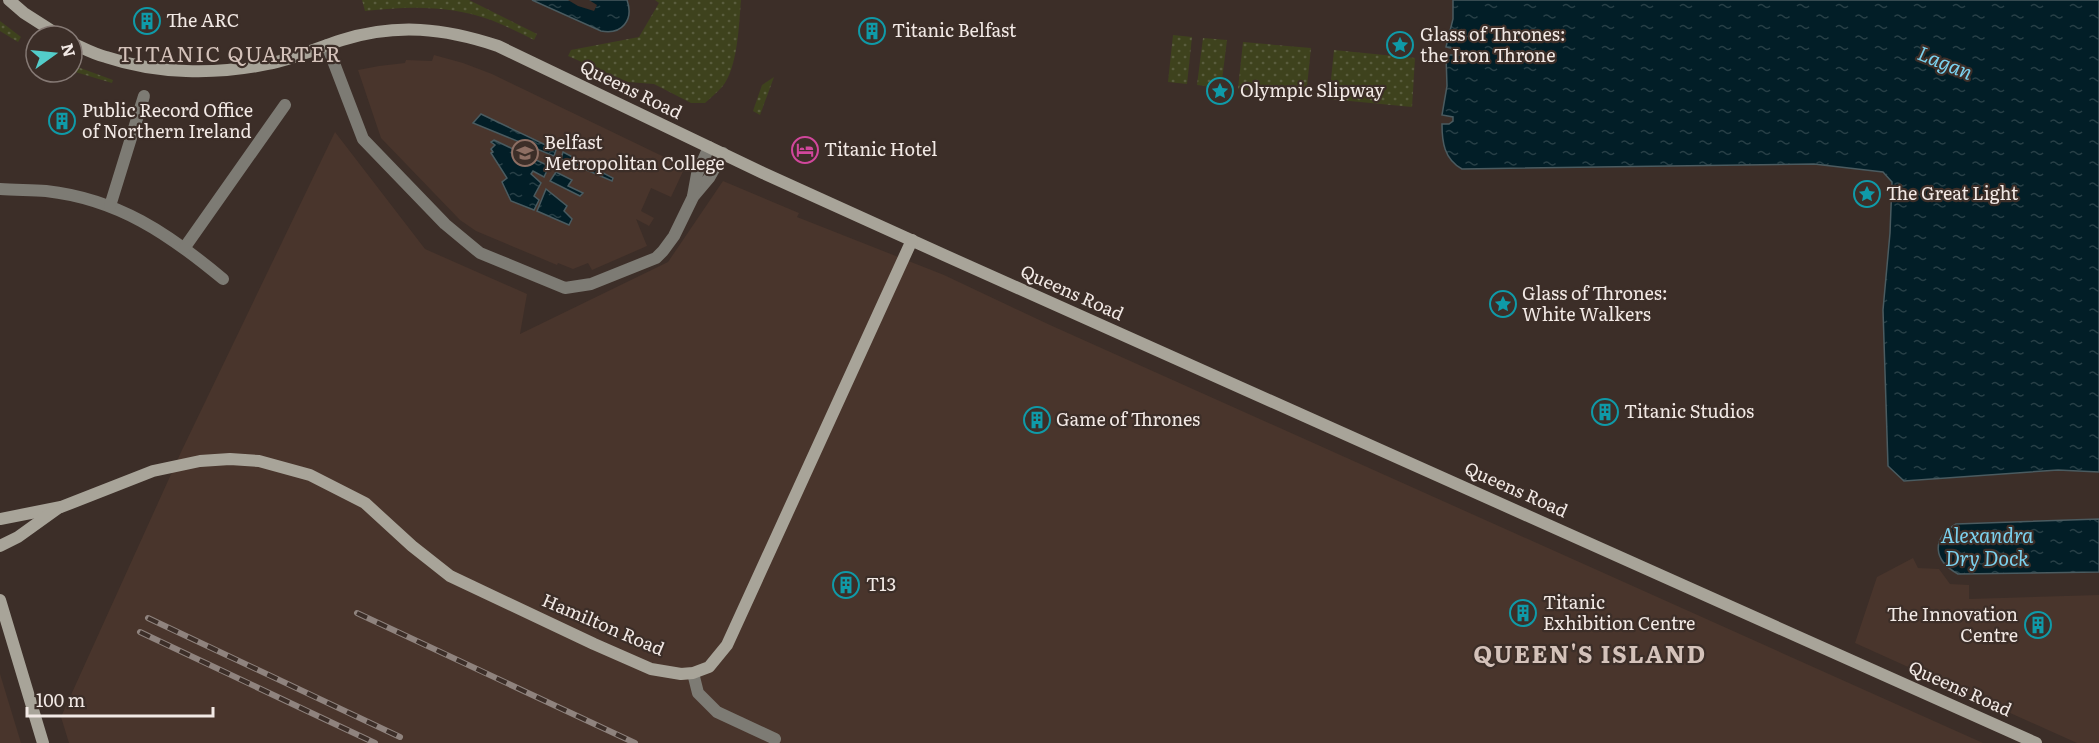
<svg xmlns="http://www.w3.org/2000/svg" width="2099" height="743" font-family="Literata,serif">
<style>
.built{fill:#49352c}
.grass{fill:url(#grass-dots)}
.water{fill:url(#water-ripples);stroke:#4a5b60;stroke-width:1.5}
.pier{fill:#3c2e28}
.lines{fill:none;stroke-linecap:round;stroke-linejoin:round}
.street{stroke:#7d7b74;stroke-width:12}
.secondary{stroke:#a8a499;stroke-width:12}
.rail-casing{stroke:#8f837e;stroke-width:6}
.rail{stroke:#3c2e28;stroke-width:4;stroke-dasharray:11;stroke-linecap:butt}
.labels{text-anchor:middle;stroke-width:4.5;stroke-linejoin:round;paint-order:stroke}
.poi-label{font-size:18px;fill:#f2e9e5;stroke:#3c2e28;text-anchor:start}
.street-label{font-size:18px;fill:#f2e9e5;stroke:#3c2e28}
.water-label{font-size:20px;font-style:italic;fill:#7bd1ee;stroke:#3c2e28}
.quarter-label{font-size:21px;letter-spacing:1.5px;fill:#d4c2ba;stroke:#3c2e28}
.district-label{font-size:24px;font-weight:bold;letter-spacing:1.5px;fill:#d4c2ba;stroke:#3c2e28}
</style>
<defs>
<pattern id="grass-dots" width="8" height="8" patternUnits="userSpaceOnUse" patternTransform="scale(1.5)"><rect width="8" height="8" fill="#3e421d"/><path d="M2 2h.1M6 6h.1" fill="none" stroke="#5a5d3e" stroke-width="1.8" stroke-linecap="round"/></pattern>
<pattern id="water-ripples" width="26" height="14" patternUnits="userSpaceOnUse" patternTransform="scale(1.5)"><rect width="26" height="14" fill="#021e27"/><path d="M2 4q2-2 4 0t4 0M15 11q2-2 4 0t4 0" fill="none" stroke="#273f46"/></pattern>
</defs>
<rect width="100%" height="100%" fill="#3c2e28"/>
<!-- built -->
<g class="built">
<polygon points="434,55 463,63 492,74 685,167 671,197 651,188 641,211 654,218 649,226 636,219 647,246 592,270 588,263 573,269 558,263 557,265 476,231 460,220 381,138 358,70 379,66 405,63 406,60 432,61"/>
<polygon points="335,132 425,249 527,294 520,334 668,262 723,181 799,213 797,217 944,275 1050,325 1983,743 69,743 61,717 182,450"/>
<polygon points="1913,558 1918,568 1939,569 1950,584 1969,585 1969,599 2099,595 2099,743 2077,743 1855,643 1877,577"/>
<polygon points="0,674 21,743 22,743 0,743"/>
</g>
<!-- grass -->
<g class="grass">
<path d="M362,0H469L537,34L534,40C520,33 506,26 491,20C450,5 408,6 365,11Z"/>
<path d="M655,0H741C739,23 738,68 722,87C717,92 711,98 705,103H691L654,84L628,82L568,56L571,50L639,37L659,3Z"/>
<polygon points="0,21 21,37 18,42 0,31"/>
<polygon points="1173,35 1192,37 1187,84 1168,82"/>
<polygon points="1203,38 1227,40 1221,88 1197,85"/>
<polygon points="1243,42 1311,48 1306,96 1238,89"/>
<polygon points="1334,50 1415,58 1412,107 1329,99"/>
<polygon points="72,65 113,80 112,83 72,71"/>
<polygon points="774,77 760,115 753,111 762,85"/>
</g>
<!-- water -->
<g class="water">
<path d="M532,0H627C634,20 622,35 601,31Z"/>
<path d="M1453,0H2099V472L2058,470L1904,481L1888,466L1883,310L1890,233L1892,182L1883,172L1814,164L1462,169C1444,159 1442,142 1442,124H1449L1453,121V117L1442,115L1447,86L1446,55H1459V50L1446,47L1453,19Z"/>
<polygon points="481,114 556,150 554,156 473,123"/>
<polygon points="494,140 549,166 544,177 533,171 531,174 541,183 534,196 539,200 534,210 511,201 502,182 507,178 491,153 493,152 491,149 495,145 491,142"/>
<polygon points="563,152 613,178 612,181 561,159"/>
<polygon points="556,172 572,180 568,186 583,193 580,196 550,181"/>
<polygon points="546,189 567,206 564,211 572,219 569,225 537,211"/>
<path d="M2099,519V572L1958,574C1933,560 1931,539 1956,524Z"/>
</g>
<!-- pier -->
<polygon class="pier" points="568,0 589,0 597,5 594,11 578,6"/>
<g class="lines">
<!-- street -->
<g class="street">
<polyline points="327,45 363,139 445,224 480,253 565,288 591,284 656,258 663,251 674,236 693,197 709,178 723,153"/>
<path d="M0,189C15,190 31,190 46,191C118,199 169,234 223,279"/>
<polyline points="693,196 697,174 709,147"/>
<polyline points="110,206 144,96"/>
<polyline points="185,247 285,105"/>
<polyline points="693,673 698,693 717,712 775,739"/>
</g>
<!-- secondary -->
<g class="secondary">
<polyline points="9,0 24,13 60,36"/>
<path d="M72,43C83,48 94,54 106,57C157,74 215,75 268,64C293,59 317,48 342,40C397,23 444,28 498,46L763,173L944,255L2036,743"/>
<polyline points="0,519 61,507 153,471 200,461 230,459 259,461 310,475 365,503 412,546 450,576 594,644 651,669 681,674 693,673 709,667 727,645 912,240"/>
<polyline points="0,546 18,537 57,509"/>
<polyline points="0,600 43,743"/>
</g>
<defs>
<g id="rail">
<polyline points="357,613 635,743"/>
<polyline points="148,618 400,737"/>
<polyline points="140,632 375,743"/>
</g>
</defs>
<!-- rail casing -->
<use href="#rail" class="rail-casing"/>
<!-- rail -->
<use href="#rail" class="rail"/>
</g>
<!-- icons -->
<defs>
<symbol id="building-ring" viewBox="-11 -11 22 22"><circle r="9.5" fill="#3c2e28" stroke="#0f9aa8" stroke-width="1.5"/><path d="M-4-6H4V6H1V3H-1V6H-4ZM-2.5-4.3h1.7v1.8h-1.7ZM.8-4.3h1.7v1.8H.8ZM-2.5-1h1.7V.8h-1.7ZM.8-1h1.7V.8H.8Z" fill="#0f9aa8"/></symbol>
<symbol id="sight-ring" viewBox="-11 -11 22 22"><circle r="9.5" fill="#3c2e28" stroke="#0f9aa8" stroke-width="1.5"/><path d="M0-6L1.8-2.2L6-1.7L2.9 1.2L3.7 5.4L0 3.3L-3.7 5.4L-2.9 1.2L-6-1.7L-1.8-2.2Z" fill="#0f9aa8"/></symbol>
<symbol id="hotel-ring" viewBox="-11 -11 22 22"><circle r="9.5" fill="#3c2e28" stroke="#d1479c" stroke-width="1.5"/><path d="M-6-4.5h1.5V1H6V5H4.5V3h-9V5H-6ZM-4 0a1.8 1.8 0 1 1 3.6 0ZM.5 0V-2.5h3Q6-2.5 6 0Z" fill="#d1479c"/></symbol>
<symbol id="university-ring" viewBox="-11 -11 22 22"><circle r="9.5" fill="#3c2e28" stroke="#8d6e63" stroke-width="1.5"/><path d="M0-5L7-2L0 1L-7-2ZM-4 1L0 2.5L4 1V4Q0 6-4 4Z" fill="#8d6e63"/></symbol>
</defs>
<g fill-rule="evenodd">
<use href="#building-ring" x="132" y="6" width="30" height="30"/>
<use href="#building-ring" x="857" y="16" width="30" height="30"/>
<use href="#sight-ring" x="1385" y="30" width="30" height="30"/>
<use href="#sight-ring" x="1205" y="76" width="30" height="30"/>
<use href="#building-ring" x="47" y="106" width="30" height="30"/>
<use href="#hotel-ring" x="790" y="135" width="30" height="30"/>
<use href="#university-ring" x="510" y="138" width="30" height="30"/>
<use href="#sight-ring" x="1852" y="179" width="30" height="30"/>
<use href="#sight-ring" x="1488" y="289" width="30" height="30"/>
<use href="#building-ring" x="1590" y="397" width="30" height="30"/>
<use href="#building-ring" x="1022" y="405" width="30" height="30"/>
<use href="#building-ring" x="831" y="570" width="30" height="30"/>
<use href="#building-ring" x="1508" y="598" width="30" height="30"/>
<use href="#building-ring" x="2023" y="610" width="30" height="30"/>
</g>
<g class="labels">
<!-- poi labels -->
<g class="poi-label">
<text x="166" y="27">The ARC</text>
<text x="892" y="37">Titanic Belfast</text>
<text x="1420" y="41">Glass of Thrones:<tspan x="1420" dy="21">the Iron Throne</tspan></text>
<text x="1240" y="97">Olympic Slipway</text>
<text x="82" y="117">Public Record Office<tspan x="82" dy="21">of Northern Ireland</tspan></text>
<text x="544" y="149">Belfast<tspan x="544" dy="21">Metropolitan College</tspan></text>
<text x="824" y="156">Titanic Hotel</text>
<text x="1886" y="200">The Great Light</text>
<text x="1522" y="300">Glass of Thrones:<tspan x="1522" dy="21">White Walkers</tspan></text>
<text x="1624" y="418">Titanic Studios</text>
<text x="1056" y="426">Game of Thrones</text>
<text x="866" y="591">T13</text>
<text x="1543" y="609">Titanic<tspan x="1543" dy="21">Exhibition Centre</tspan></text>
<text x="2018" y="621" text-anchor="end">The Innovation<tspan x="2018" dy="21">Centre</tspan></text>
</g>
<!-- street labels -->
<g class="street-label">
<text transform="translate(631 90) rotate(26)" y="6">Queens Road</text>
<text transform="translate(1072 293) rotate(24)" y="6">Queens Road</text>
<text transform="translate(1516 490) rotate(24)" y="6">Queens Road</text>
<text transform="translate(603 625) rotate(23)" y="6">Hamilton Road</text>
<text transform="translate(1960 689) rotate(24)" y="6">Queens Road</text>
</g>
<!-- water labels -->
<g class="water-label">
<text transform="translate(1945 63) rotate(22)" y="7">Lagan</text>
<text x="1987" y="543">Alexandra<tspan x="1987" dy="23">Dry Dock</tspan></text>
</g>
<!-- quarter labels -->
<g class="quarter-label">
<text x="230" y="62">TITANIC QUARTER</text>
</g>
<!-- district labels -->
<g class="district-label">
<text x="1590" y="663">QUEEN'S ISLAND</text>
</g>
</g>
<!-- north arrow -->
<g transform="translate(54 54) rotate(75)"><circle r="28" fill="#3c2e28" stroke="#857974" stroke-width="1.5"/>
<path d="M0-4.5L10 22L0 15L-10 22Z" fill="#53cdca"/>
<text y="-9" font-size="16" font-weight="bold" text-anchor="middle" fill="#f2e9e5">N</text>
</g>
<!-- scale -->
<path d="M27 707v9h186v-9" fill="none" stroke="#f2e9e5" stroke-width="3"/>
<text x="36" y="707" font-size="18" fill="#f2e9e5" stroke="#3c2e28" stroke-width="4.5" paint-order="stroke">100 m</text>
</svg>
